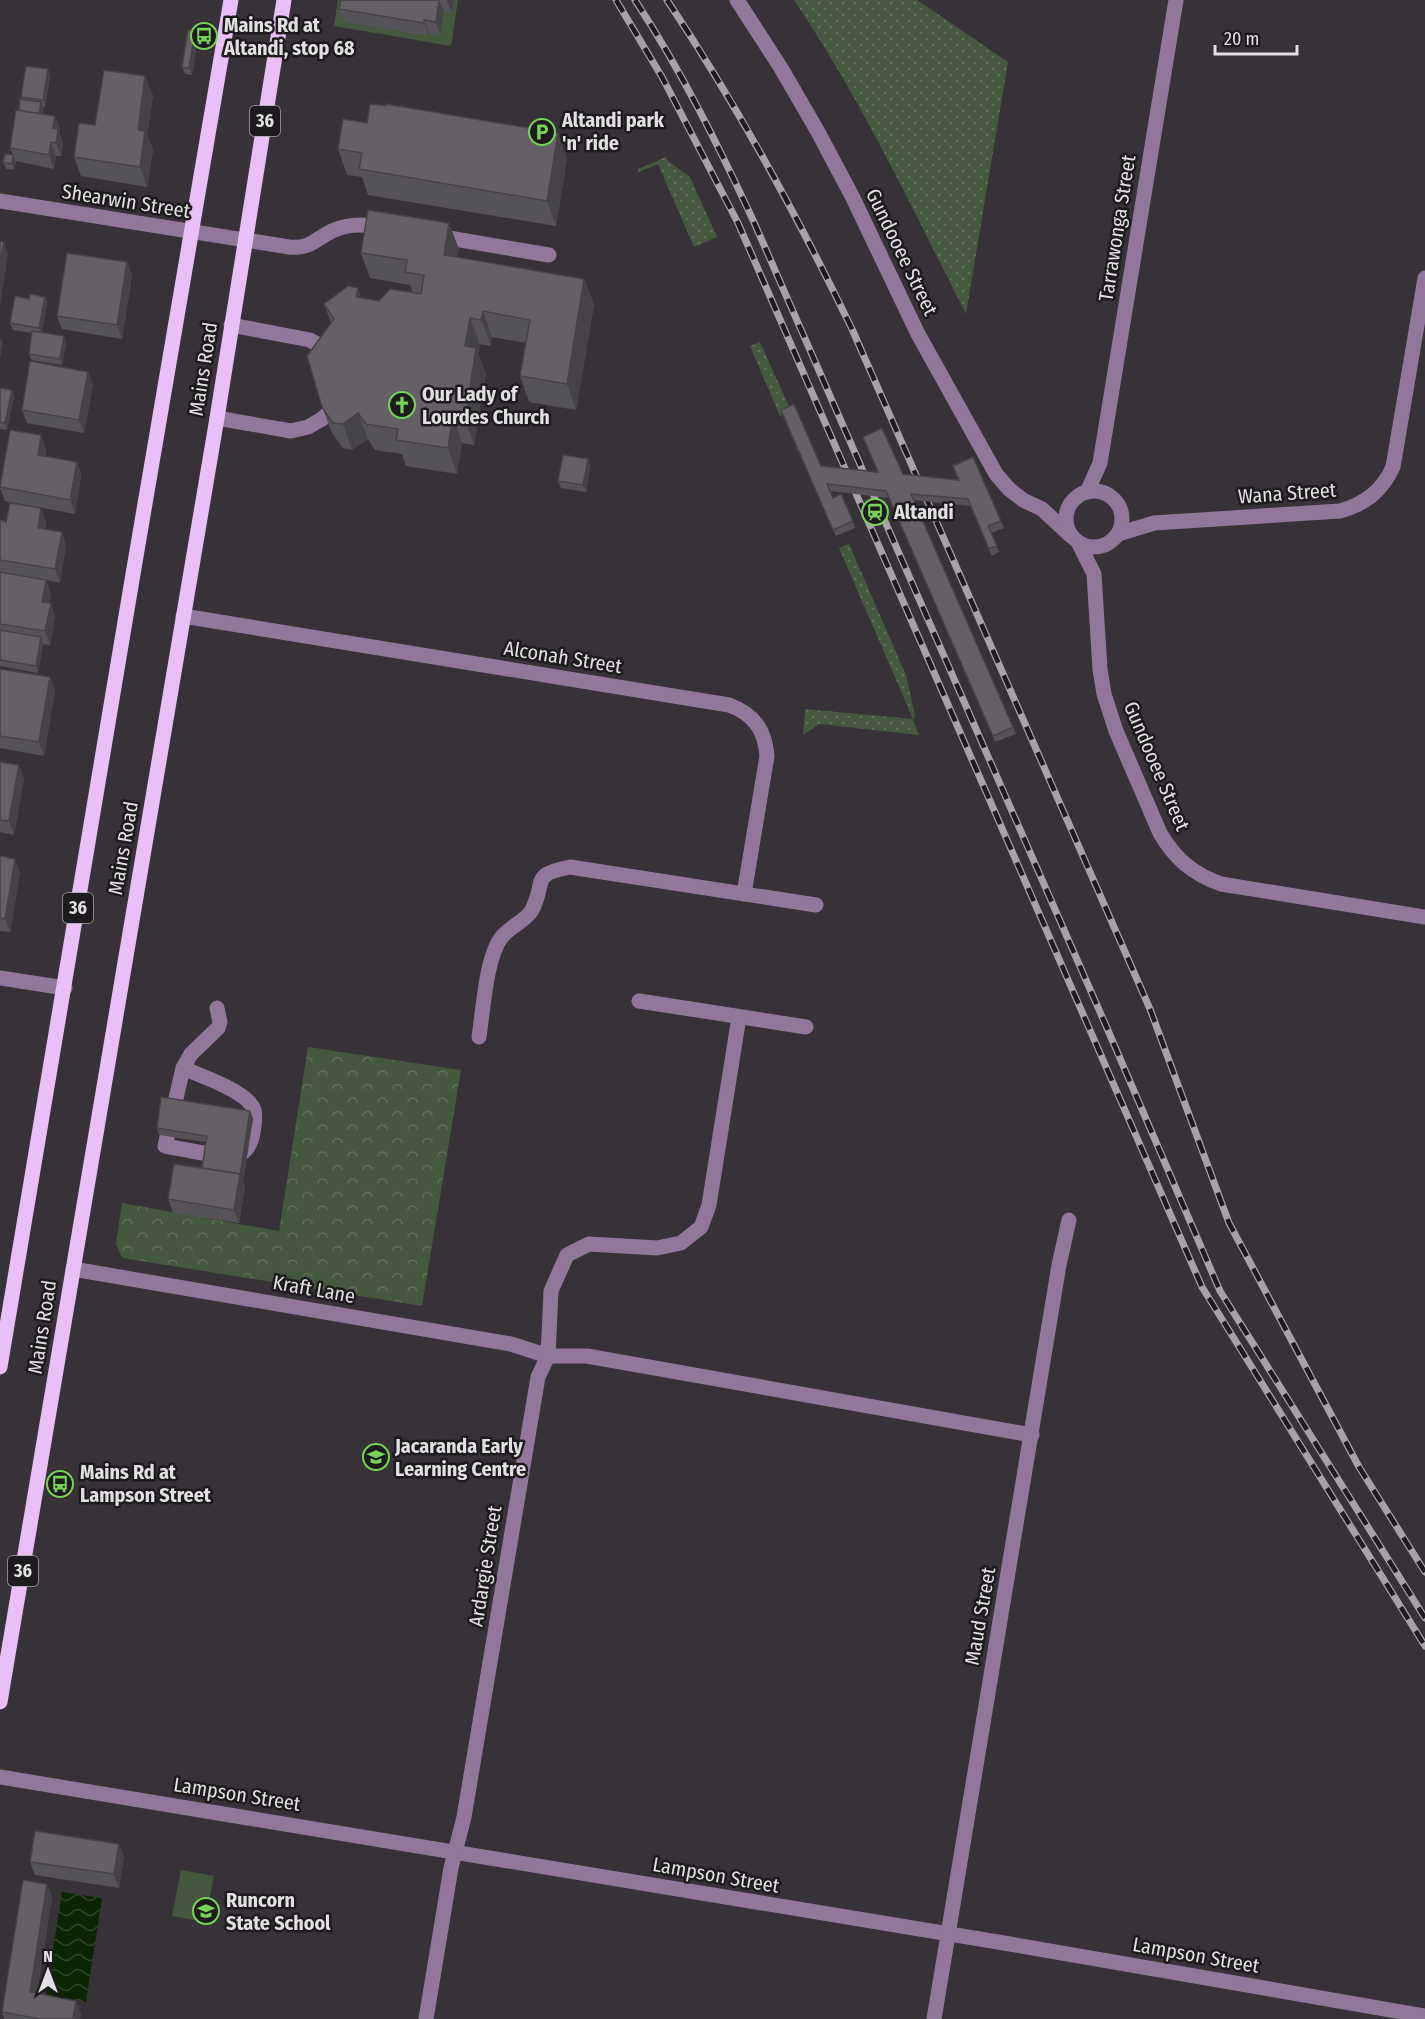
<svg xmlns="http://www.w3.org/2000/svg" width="1425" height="2019" font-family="'Fira Sans Condensed',sans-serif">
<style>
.grass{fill:url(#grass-dots)}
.park{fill:url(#park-crowns)}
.garden{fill:#45583f}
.water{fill:url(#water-waves)}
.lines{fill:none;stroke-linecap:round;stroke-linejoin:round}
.minor{stroke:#91789a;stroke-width:15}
.major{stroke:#e8c0f7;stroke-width:15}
.rail-casing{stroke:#a6a3a8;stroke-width:7}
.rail{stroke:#1d1b1d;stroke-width:4.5;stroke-dasharray:14;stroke-linecap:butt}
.wall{fill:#565358}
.shaded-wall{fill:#464347}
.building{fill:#646066;stroke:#464347;stroke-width:1.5}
.labels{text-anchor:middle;stroke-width:5;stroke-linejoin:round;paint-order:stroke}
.shield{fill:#1d1b1d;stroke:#a8a5a8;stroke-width:1.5}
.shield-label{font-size:18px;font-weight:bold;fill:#e3e0e4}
.poi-label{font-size:20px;font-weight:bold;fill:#e3e0e4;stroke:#1d1b1d;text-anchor:start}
.street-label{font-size:20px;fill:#e3e0e4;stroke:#1d1b1d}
</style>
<defs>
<pattern id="grass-dots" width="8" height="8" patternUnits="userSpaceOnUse" patternTransform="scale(1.5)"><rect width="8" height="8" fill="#45583f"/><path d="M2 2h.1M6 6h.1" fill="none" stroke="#60705b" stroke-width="1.8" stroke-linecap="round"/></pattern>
<pattern id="park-crowns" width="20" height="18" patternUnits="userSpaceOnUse" patternTransform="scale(1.5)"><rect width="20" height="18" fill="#45583f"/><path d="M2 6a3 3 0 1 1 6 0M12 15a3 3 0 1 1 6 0" fill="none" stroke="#60705b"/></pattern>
<pattern id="water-waves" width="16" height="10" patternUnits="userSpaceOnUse" patternTransform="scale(1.5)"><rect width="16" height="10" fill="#0b2502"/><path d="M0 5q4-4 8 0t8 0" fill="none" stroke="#2e4427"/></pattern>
</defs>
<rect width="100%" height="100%" fill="#363238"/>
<!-- grass -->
<g class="grass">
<path d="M794,0H917L1008,62L966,314C912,208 861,99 794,0Z"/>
<polygon points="666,157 667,160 690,177 717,237 694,247 658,164 639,172 638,169"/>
<polygon points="760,342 791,411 780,416 750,346"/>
<polygon points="849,544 906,675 915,715 913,720 919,735 819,724 803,735 805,709 913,719 839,548"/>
</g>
<!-- park -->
<polygon class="park" points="308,1047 461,1070 422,1306 122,1258 116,1244 122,1203 279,1231"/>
<!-- garden -->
<g class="garden">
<polygon points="338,0 458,0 451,46 334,26"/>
<polygon points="181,1870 214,1876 205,1922 172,1916"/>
</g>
<!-- water -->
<polygon class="water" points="62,1892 102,1898 86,2002 46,1995"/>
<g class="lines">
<!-- minor -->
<g class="minor">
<polyline points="737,0 781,68 818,132 852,196 918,334 996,474 1009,489 1023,500 1042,509 1071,536"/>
<path d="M0,201L289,247C310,249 314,240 332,231C348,223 366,224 383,227"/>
<polyline points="437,236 549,255"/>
<polyline points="231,325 310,340 322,347 332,357"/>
<polyline points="217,418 291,431 308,427 322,419 339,403"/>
<circle cx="1094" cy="519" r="28"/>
<polyline points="1087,492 1100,463 1176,0"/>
<path d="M1118,534L1154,523L1340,511C1365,504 1382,491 1393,467L1425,278"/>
<path d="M1079,544L1094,574L1100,669L1104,694L1116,731L1160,833C1175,859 1193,874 1221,884L1425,917"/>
<path d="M183,616L729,705C754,714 765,730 767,756L744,894"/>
<polyline points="0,978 65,988"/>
<polyline points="639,1001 806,1027"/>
<path d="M479,1037C483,1011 486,958 501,938C509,927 526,921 532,910C547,881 529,875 570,867L816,905"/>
<path d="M183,1068C200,1076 248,1091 254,1110C256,1117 254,1125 253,1133C250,1148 245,1154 230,1158L165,1146L183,1068L191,1054L218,1028L220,1022L217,1008"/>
<polyline points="73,1269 511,1344 548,1356 551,1291 567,1255 589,1244 657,1248 681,1243 701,1227 709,1205 739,1017"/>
<polyline points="0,1777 1004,1943 1425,2016"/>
<polyline points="426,2019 451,1868 464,1817 538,1377 548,1356 587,1356 1032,1435"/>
<polyline points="934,2019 1059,1265 1069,1220"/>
</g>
<!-- major -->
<g class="major">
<path d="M0,1367C78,912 151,455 231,0"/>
<polyline points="0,1702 217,418 284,0"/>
</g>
<defs>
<g id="rail">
<polyline points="616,0 662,77 738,223 1202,1287 1425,1646"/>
<path d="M635,0C681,70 718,145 753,220L1107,1028L1220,1291L1425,1618"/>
<path d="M667,0C737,105 797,215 852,329L1150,1009L1229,1223L1359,1467L1425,1572"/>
</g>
</defs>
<!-- rail casing -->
<use href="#rail" class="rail-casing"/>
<!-- rail -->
<use href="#rail" class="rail"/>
</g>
<!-- wall -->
<g class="wall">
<polygon points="341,0 454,0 452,13 444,12 440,35 429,33 429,36 344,22 339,9"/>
<polygon points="195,31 198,38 192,75 185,74 182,67"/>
<polygon points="50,76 45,107 43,107 43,114 55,116 60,129 59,133 63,142 61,156 56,156 54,169 16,161 14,170 6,169 3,162 13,155 10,148 21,99 21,97"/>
<polygon points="145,76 153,96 147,135 153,150 147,187 81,176 74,157 95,125"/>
<polygon points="338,149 567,159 556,226 368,195 362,177 347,175"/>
<polygon points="459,249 457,258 584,279 594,305 576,410 529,402 520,376 526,343 492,337 491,346 480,344 478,353 486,374 474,445 462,443 457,474 406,466 402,454 375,450 368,439 352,450 343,448 332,433 322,407 331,323 324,304 361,298 379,301 413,293 410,285 370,278 361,253"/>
<polygon points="127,262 132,276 122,339 62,329 57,316"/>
<polygon points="45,297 47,304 42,332 66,343 62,365 31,360 29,354 32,333 13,330 10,323 29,299"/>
<polygon points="88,372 93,385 84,433 27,423 22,410"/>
<polygon points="0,388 14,396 7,430 0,429"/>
<polygon points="783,417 821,466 959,480 1001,521 1004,528 991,533 999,552 992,556 970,506 914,500 1016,734 995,742 889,498 830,491 833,498 853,521 855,528 836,536"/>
<polygon points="46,448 45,456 77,462 81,476 75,514 5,501 0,488"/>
<polygon points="588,459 590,466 586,492 561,488 558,481"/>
<polygon points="0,520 6,522 46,522 45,529 66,545 60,583 46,580 51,594 49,603 55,617 50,645 43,644 38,673 0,666"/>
<polygon points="0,669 50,677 55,690 44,756 0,748"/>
<polygon points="0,762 24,778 14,835 0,832"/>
<polygon points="0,856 20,872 10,932 0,931"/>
<polygon points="253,1118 243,1182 245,1187 239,1223 173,1213 168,1199 202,1168 206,1142 159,1135 157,1128"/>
<polygon points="119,1844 124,1857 119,1888 35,1875 30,1862"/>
<polygon points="47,1884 52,1897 37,1994 76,2001 81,2014 80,2019 4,2019 2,2012"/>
</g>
<!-- shaded-wall -->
<g class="shaded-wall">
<polygon points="439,0 444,12 440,35 436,22"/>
<polygon points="447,0 454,0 452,13"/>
<polygon points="424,20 429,33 429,36 424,23"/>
<polygon points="195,31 198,38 192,75 189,68"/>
<polygon points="48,69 50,76 45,107 43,100"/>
<polygon points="145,76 153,96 147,135 153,150 147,187 140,167 138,130"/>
<polygon points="41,102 44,108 41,125 38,119"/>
<polygon points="55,116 60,129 59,133 63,142 61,156 56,143 53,128"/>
<polygon points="558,133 567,159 556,226 547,201"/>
<polygon points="51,142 56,156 54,169 49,155"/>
<polygon points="13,155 16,162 14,170 12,164"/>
<polygon points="449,223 459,249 453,281 444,255"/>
<polygon points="4,242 8,255 0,306 0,263"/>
<polygon points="127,262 132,276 122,339 117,325"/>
<polygon points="584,279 594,305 576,410 567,384"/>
<polygon points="358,288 367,314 356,297"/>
<polygon points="45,297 47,304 42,334 39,328"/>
<polygon points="483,311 492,337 491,346 481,320"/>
<polygon points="470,318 480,344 478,353 486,374 474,445 465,419 465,346"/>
<polygon points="64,336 66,343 62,365 60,359"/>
<polygon points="1,337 3,344 0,360 0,341"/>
<polygon points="88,372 93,385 84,433 79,420"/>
<polygon points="12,390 14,396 7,430 5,423"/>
<polygon points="358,413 368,439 352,450 343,424"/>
<polygon points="453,417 462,443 457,474 448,448"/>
<polygon points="41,435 46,448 43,468 38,455"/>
<polygon points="588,459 590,466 586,492 583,485"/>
<polygon points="77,462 81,476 75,514 70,500"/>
<polygon points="41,508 46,522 43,541 38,528"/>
<polygon points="62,532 66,545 60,583 55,569"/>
<polygon points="46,580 51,594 47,615 42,602"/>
<polygon points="51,603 55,617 50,645 45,631"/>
<polygon points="41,637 43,643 38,673 36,666"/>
<polygon points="50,677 55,690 44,756 39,742"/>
<polygon points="19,765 24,778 14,835 9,821"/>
<polygon points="15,859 20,872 10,932 5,919"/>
<polygon points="250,1111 253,1118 243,1182 245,1187 239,1223 234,1210"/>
<polygon points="119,1844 124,1857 119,1888 114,1874"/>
<polygon points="47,1884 52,1897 35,2006 30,1992"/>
<polygon points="76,2001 81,2014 80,2019 73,2019"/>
</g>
<!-- building -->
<g class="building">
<polygon points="341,0 439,0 436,22 424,20 424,23 339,9"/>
<polygon points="188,30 195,31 189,68 182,67"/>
<polygon points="26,66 48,69 43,100 21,97"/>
<polygon points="104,70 145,76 138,130 145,131 140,167 74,157 79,123 95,125"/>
<polygon points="20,99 41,102 39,114 19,110"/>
<polygon points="370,104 386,106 386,104 558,133 547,201 359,169 362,153 338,149 343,119 367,123"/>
<polygon points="16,110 55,116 53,128 58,129 56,143 51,142 49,155 10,148"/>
<polygon points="5,154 13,155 12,164 3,162"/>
<polygon points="368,210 449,223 444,255 584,279 567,384 520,376 530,320 483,311 481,320 470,318 465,346 476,348 465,419 453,417 448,448 396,440 398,429 366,424 358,413 343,424 333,423 322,407 307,356 334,319 324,304 348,286 358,288 356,297 379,301 390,289 421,294 424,275 405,272 407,260 361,253"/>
<polygon points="0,241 4,242 0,263"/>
<polygon points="67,253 127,262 117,325 57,316"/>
<polygon points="30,294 45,297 39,328 10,323 15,296 29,299"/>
<polygon points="32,331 64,336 60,359 29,354"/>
<polygon points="30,361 88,372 79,420 22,410"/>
<polygon points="0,388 12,390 5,423 0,422"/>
<polygon points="794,404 821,466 878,472 863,437 882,428 903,474 959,480 953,466 973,457 1001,521 988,526 997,546 989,549 968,499 911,494 1013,727 993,736 886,491 827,484 833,498 841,494 853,521 833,530 781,410"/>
<polygon points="10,430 41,435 38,455 77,462 70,500 0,487"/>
<polygon points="563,455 588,459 583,485 558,481"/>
<polygon points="10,503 41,508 38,528 62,532 55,569 0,560 0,520 6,522"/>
<polygon points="0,572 46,580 42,602 51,603 45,631 0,624"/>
<polygon points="0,630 41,637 36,666 0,660"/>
<polygon points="0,669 50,677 39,742 0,736"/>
<polygon points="0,762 19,765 9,821 0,820"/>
<polygon points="0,856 15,859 5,919 0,918"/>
<polygon points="161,1097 250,1111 240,1175 240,1174 202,1168 207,1136 157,1128"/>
<polygon points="174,1164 240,1174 234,1210 168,1199"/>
<polygon points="35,1831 119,1844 114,1874 30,1862"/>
<polygon points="23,1880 47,1884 30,1992 76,2001 73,2019 40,2019 2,2012"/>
</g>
<!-- icons -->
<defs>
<symbol id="bus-ring" viewBox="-11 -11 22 22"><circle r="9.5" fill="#1d1b1d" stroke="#78d158" stroke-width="1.5"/><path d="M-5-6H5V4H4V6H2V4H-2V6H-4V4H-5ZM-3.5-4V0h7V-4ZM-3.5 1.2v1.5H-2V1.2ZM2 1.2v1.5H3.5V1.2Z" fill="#78d158"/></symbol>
<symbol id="parking-ring" viewBox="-11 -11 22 22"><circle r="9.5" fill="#1d1b1d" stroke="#78d158" stroke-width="1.5"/><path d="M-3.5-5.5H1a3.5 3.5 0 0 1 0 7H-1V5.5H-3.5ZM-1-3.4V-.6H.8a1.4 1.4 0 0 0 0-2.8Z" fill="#78d158"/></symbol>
<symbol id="church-ring" viewBox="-11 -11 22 22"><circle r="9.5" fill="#1d1b1d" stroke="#78d158" stroke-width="1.5"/><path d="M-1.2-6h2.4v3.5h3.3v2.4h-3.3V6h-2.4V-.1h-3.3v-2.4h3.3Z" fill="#78d158"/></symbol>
<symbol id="station-ring" viewBox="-11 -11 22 22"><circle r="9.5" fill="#1d1b1d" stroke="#78d158" stroke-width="1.5"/><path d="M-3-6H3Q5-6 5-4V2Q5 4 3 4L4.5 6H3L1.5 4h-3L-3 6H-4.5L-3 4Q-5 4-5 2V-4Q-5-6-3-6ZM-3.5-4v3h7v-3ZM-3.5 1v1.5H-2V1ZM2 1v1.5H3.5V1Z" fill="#78d158"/></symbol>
<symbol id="school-ring" viewBox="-11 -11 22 22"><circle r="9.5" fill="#1d1b1d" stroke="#78d158" stroke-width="1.5"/><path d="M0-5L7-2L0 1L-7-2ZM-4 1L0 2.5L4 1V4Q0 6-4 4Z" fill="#78d158"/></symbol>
</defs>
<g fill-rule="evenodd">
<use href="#bus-ring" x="189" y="21" width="30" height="30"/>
<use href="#parking-ring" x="527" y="117" width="30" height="30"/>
<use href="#church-ring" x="387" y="390" width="30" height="30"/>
<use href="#station-ring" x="860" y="497" width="30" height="30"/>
<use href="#school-ring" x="361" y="1442" width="30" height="30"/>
<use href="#bus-ring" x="45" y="1469" width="30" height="30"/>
<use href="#school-ring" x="191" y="1896" width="30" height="30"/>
</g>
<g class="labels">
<!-- shield labels -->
<g class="shield">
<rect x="250" y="106" width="30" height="30" rx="4.5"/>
<rect x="63" y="893" width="30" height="30" rx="4.5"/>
<rect x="8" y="1556" width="30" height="30" rx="4.5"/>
</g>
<g class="shield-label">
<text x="265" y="127">36</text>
<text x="78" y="914">36</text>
<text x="23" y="1577">36</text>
</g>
<!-- poi labels -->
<g class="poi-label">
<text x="224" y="32">Mains Rd at<tspan x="224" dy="23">Altandi, stop 68</tspan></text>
<text x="562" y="127">Altandi park<tspan x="562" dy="23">'n' ride</tspan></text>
<text x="422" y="401">Our Lady of<tspan x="422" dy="23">Lourdes Church</tspan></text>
<text x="894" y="519">Altandi</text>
<text x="395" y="1453">Jacaranda Early<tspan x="395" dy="23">Learning Centre</tspan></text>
<text x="80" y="1479">Mains Rd at<tspan x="80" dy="23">Lampson Street</tspan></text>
<text x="226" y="1907">Runcorn<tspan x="226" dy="23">State School</tspan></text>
</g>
<!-- street labels -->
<g class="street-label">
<text transform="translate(126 201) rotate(9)" y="7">Shearwin Street</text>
<text transform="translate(1117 228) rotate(-81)" y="7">Tarrawonga Street</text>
<text transform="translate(902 252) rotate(64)" y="7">Gundooee Street</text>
<text transform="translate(203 369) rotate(-81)" y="7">Mains Road</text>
<text transform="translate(1287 493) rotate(-4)" y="7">Wana Street</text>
<text transform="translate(563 657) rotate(9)" y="7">Alconah Street</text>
<text transform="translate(1157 766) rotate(67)" y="7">Gundooee Street</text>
<text transform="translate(123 848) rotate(-80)" y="7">Mains Road</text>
<text transform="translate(314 1289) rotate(10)" y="7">Kraft Lane</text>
<text transform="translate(42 1327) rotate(-81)" y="7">Mains Road</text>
<text transform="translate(485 1566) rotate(-81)" y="7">Ardargie Street</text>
<text transform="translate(980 1616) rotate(-80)" y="7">Maud Street</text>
<text transform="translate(237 1794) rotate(9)" y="7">Lampson Street</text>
<text transform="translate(716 1875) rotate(10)" y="7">Lampson Street</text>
<text transform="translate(1196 1955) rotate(10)" y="7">Lampson Street</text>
</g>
</g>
<!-- north arrow -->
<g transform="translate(48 1971)" stroke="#1d1b1d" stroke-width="4.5" paint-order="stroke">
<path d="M0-4.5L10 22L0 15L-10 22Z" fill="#e3e0e4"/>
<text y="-9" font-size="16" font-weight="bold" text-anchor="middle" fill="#e3e0e4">N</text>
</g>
<!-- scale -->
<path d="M1215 45v9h82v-9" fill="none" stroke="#e3e0e4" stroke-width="3"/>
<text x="1224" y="45" font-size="18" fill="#e3e0e4" stroke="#1d1b1d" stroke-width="4.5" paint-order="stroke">20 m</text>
</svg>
